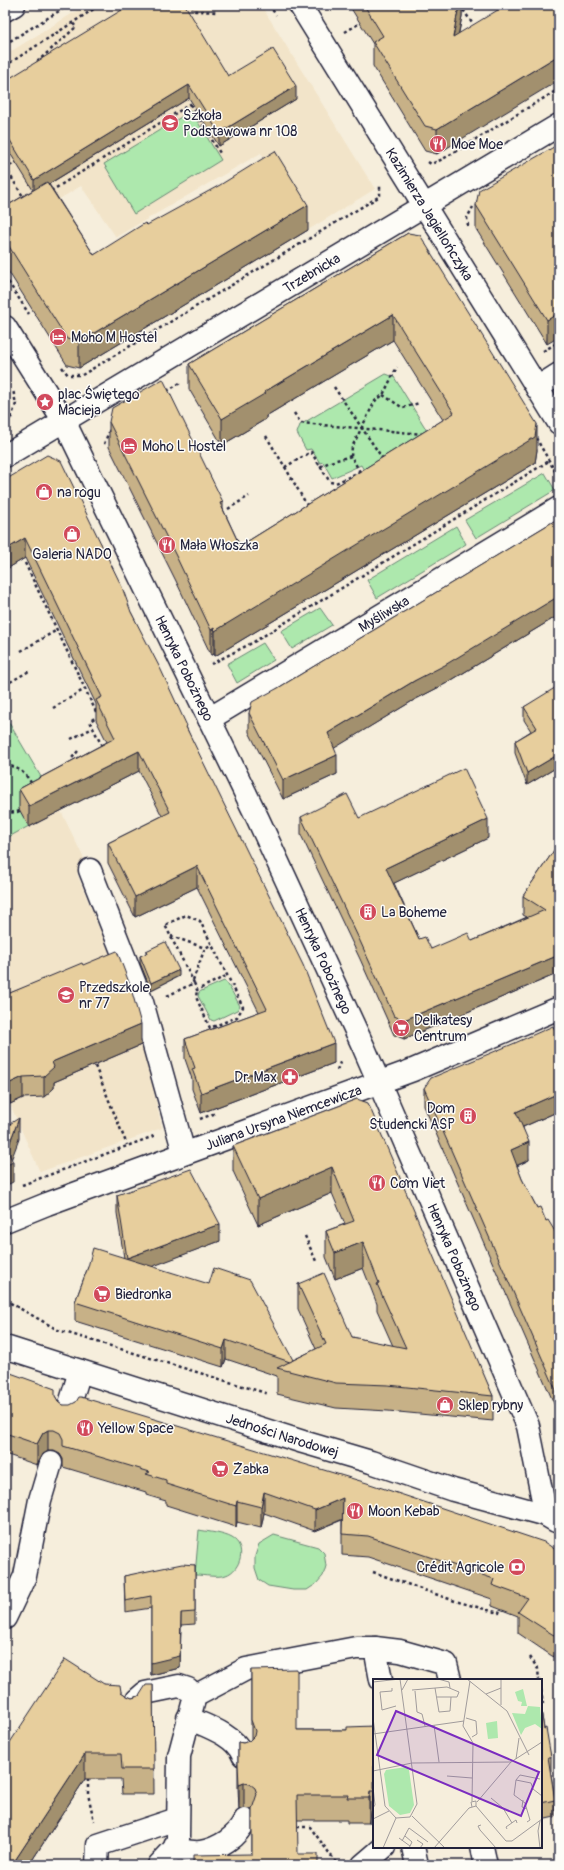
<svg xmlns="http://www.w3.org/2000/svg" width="564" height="1870" font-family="Pangolin,sans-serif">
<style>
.built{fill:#f2e4c9}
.green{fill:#ade8ad;stroke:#688574}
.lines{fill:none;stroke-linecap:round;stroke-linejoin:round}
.minor-casing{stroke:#22223b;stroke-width:25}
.path{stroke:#22223b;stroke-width:2.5;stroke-dasharray:3 3;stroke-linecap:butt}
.minor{stroke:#fdfcf7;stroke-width:22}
.wall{fill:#c7b187;stroke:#22223b}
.shaded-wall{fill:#a2906e;stroke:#22223b}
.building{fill:#e7ce9d;stroke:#22223b}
.labels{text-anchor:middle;stroke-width:3;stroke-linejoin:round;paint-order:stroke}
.poi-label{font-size:14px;fill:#22223b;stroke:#fdfcf7;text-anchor:start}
.street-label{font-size:14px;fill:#22223b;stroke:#fdfcf7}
.inset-road{fill:none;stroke:#a19c9c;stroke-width:1}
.view{fill:#7b2cbf;fill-opacity:0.15;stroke:#7b2cbf;stroke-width:2}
.inset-edge{fill:none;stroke:#22223b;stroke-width:2}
</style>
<rect width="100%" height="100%" fill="#f6eedc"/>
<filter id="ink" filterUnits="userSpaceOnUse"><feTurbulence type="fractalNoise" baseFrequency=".025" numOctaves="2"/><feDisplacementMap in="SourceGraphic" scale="8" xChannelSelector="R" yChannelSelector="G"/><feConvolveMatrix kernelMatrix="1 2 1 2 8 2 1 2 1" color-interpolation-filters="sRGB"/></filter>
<g filter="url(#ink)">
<!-- built -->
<g class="built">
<polygon points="86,5 261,5 375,189 308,230 261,153 116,237 81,186 5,232 5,55"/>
<polygon points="60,809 88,867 77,874 117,972 143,1044 162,1128 40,1172 5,1093 5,839"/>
</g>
<!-- green -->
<g class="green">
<polygon points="191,111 221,160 134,214 104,164"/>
<polygon points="386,374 394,377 426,429 426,432 366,474 361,465 332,478 323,462 320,463 311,449 306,450 297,433 300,425"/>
<polygon points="545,473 555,490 476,538 465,520"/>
<polygon points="456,526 466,544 377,598 367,580"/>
<polygon points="320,608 332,625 292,649 281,631"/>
<polygon points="263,643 274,660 237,683 227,664"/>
<polygon points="5,716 60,809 5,839"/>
<polygon points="224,981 227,983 240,1006 237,1010 214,1021 211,1020 198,996 199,992"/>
<path d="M199,1530C209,1532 223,1533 232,1538C247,1546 241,1570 226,1575C218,1578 204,1575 195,1575Z"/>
<polygon points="274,1535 318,1547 324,1553 326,1566 323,1576 316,1584 307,1590 293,1590 268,1586 259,1580 255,1568 255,1556 259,1544"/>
</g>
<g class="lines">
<defs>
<g id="minor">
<path id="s1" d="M300,5L559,423"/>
<polyline points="5,10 14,5"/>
<path id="s2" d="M5,327L64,421L258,819L364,1048L528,1426L546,1515"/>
<polyline points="537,388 559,374"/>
<path id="s3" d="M5,456L559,125"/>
<path id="s4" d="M209,719L559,508"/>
<polyline points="90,870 142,1002 184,1153"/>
<path id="s5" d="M5,1221L47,1204L413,1070L559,1008"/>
<path id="s6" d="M5,1347L303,1442L371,1462L453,1490L546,1515L556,1521"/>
<polyline points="67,1414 80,1371"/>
<polyline points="5,1618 25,1576 40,1500 51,1463"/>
<polyline points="381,1680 375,1648 400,1651 446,1664 450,1680"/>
<polyline points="133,1709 137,1700 145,1693 179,1686 188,1689 195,1696"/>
<path d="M188,1718C206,1726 235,1735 243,1755"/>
<polyline points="413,1847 417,1865"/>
<polyline points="482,1847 486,1865"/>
<path d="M174,1849C182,1850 192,1853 200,1852C218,1849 238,1837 245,1820"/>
<polyline points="97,1865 98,1845 177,1819"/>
<polyline points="159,1865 174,1849 178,1839 179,1756 195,1696 246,1669 356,1648 375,1648"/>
<polyline points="363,1865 384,1847"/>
</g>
</defs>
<!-- minor casing -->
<use href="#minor" class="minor-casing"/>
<!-- path -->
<g class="path">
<polyline points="192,5 195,11 218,12"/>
<polyline points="269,5 276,15"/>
<polyline points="460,5 474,26"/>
<polyline points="345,32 360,23"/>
<polyline points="5,44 69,5"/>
<polyline points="37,62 76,27 72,22"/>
<polyline points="5,66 100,5"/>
<polyline points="190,104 220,153"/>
<polyline points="428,162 431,164 443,159 559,89"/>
<polyline points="5,167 24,198"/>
<polyline points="5,169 16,162"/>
<polyline points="51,191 192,103"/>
<polyline points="468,226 467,218 473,207"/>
<polyline points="5,277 29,314"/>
<polyline points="543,351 559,342"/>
<polyline points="62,367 68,375 82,375 380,196 380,185"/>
<polyline points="334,387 383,459"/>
<polyline points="167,391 180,383"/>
<polyline points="383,395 403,408 419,403"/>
<polyline points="294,413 301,423 423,434"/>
<polyline points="11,418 16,404 13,390"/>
<polyline points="5,421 11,418"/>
<polyline points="266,436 285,467 311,452 330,482 336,483 359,472"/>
<polyline points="536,438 559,478"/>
<polyline points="104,444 110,429"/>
<polyline points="285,467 308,507"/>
<path d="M320,467C332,460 339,460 351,456"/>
<polyline points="360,472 351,456 352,447 375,401 383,395 397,367"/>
<polyline points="228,509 249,496"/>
<polyline points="25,563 98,716 90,721 93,728"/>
<polyline points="21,651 57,630"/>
<polyline points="211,664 252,643 549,461"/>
<polyline points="5,685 31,670"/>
<polyline points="53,708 85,689"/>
<polyline points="71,739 93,728 103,748"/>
<polyline points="5,746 6,764"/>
<polyline points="75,763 72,758 78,751"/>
<path d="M5,765C17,766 27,774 32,785"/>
<polyline points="5,813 17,812 22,810"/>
<polyline points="171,936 205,948"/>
<polyline points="193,980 205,948 211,945"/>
<polyline points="194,983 197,990 226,976"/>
<polyline points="167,996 194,983 165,925 186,915 200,921 243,1007 237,1017 210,1028 196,997 197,990"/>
<polyline points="95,1066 127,1145"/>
<polyline points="337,1070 341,1060"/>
<polyline points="200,1119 216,1113"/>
<polyline points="22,1185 154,1136"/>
<polyline points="305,1236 316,1261"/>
<polyline points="5,1300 58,1330 269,1394"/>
<polyline points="373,1572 455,1601 499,1613 500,1609"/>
<polyline points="530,1657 538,1669 539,1680"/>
<polyline points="541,1690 543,1704"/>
<polyline points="88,1779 88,1794 94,1821"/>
<polyline points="297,1827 310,1827 338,1865"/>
</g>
<!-- minor -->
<use href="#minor" class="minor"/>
</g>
<!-- wall -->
<g class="wall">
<polygon points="349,5 462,5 462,16 437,154 425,151 373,66 373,44"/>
<polygon points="228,76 296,99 219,146 189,98 49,184 94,255 147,225 308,230 79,368 67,365 5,266 5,207 33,190 5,145 5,81"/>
<polygon points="559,144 547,344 476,229 476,205"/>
<polygon points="408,233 537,450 535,463 215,656 214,654 211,655 176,581 109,447 109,422 223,509 240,546 443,420 393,340 266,416 266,419 222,445 189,389 189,364"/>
<polygon points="5,480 131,612 187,729 334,1063 201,1113 192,1089 192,1079 185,1059 185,1039 259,1012 197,887 135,917 108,863 108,843 162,816 139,771 29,827 19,809 19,789 107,742 96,720 96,704 25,558 5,570"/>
<polygon points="559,518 559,615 445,684 414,700 334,748 337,774 283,799 249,732 249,713 278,688"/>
<polygon points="559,688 559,766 527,785 515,753 515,741 531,731 524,720 524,707"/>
<polygon points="301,817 359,818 488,838 394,883 419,939 431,949 472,941 527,917 523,915 523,896 559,843 559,973 404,1039 394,1035 360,959 301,835"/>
<polygon points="146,951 179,976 151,990 140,963 140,956 146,954"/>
<polygon points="83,965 141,1045 54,1082 54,1088 44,1097 23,1098 10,1104 5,1093 5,995"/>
<polygon points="559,1039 559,1111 523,1127 529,1160 517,1166 522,1179 537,1208 559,1238 559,1415 424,1106 424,1088"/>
<polygon points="357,1099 493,1396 493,1421 388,1411 336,1408 277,1394 277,1376 226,1359 223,1367 75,1321 75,1302 88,1267 124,1258 117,1213 117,1195 220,1241 152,1266 293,1360 316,1349 298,1309 298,1284 352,1337 393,1346 377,1310 377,1304 363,1268 335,1279 326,1257 326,1231 345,1224 332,1193 258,1225 233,1171 233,1146"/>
<polygon points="5,1371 55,1396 58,1401 63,1405 559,1552 559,1658 552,1656 518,1633 518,1616 492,1606 492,1599 368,1557 342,1555 342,1520 315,1531 264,1513 261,1528 237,1522 236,1527 166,1505 166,1501 146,1495 146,1492 63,1467 63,1459 60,1454 54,1451 48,1451 43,1454 37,1465 5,1454"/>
<polygon points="195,1565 195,1624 181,1625 180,1668 151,1675 151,1608 125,1612 124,1576"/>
<polygon points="251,1670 297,1730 347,1730 374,1726 374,1815 370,1815 369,1823 347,1823 347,1820 298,1820 252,1854 252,1810 250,1809 244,1808 239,1809 238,1788 238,1742 243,1743 249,1741 251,1739"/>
<polygon points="104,1684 121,1692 127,1696 132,1698 139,1696 153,1685 154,1794 122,1794 121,1779 85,1779 29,1865 5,1865"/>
<polygon points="541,1710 544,1729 551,1757 551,1774 555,1800 555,1817 541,1820"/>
</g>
<!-- shaded-wall -->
<g class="shaded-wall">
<polygon points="459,5 462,5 462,16 453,62 453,37"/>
<polygon points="559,55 559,80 437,154 437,129"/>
<polygon points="189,85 189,98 34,193 34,180"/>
<polygon points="296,86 296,99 219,146 219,133"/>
<polygon points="308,205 308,230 79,368 79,342"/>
<polygon points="559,313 559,337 547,344 547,320"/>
<polygon points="393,315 393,340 266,416 266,419 222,445 222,419 264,392"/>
<polygon points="537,424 537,450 535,463 215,656 215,631"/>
<polygon points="223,502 223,527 220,503"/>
<polygon points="25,538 25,558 5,570 5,550"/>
<polygon points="559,596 559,615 445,684 414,700 328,752 328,733 414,681"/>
<polygon points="214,628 214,654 211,655 211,630"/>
<polygon points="139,751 139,771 29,827 29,806"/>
<polygon points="559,754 559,766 527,785 527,773"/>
<polygon points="337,755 337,774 283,799 283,780"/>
<polygon points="488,819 488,838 386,887 386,868"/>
<polygon points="197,866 197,887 135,917 135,897"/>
<polygon points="559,955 559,973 404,1039 404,1020"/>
<polygon points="179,970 179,976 151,990 151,983"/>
<polygon points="141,1024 141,1045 54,1082 54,1088 44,1097 44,1076 52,1062"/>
<polygon points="334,1043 334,1063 201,1113 201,1093"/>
<polygon points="23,1077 23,1098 10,1104 10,1083"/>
<polygon points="559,1093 559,1111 516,1130 516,1112"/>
<polygon points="19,1118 19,1139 10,1163 13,1162 13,1182 5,1186 5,1166 7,1150"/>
<polygon points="529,1142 529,1160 511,1168 511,1150"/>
<polygon points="332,1167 332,1193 258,1225 258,1199"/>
<polygon points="220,1224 220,1241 127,1276 127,1258"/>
<polygon points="363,1242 363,1268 335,1279 335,1253"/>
<polygon points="226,1340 226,1359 223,1367 223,1349"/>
<polygon points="48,1430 48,1451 43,1454 37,1465 37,1444 43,1433"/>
<polygon points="264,1492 264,1513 261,1528 261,1507"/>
<polygon points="343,1498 343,1519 315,1531 315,1510"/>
<polygon points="237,1501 237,1522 236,1527 236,1506"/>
<polygon points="181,1613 180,1668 151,1675 151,1663"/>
<polygon points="85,1754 85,1779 29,1865 12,1865"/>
<polygon points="244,1783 244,1808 239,1809 239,1785"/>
<polygon points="370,1791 370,1815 369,1823 369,1798"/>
</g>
<!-- building -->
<g class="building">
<polygon points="130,5 185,5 228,76 273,49 296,86 219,133 189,85 34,180 5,132 5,81"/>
<polygon points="364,5 459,5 453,37 506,5 559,5 559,55 437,129 425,126 373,42 383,36"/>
<polygon points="559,144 559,313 547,320 476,205 479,190"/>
<polygon points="275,151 308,205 79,342 67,339 5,240 5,207 47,182 94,255 145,223 147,225 220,185"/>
<polygon points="408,233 420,235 537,424 535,437 215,631 214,628 211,630 176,556 109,422 112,408 163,379 223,502 220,503 240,546 454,413 393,315 264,392 266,393 222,419 189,364"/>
<polygon points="47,455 61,461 122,587 131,612 161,670 187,726 186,727 303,965 334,1043 201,1093 192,1069 195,1068 185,1039 267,1009 197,866 135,897 108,843 170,812 139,751 29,806 19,789 115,738 96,700 102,697 25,538 5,550 5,480"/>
<polygon points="559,518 559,596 445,665 414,681 328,733 337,755 283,780 249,713 252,702 278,688"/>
<polygon points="558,686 559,688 559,754 527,773 515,741 537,728 524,707"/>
<polygon points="464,768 488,819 386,868 419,939 425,937 431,949 468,933 472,941 545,910 523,896 559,843 559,955 404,1020 394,1016 360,941 301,817 347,794 359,818"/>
<polygon points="165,942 179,970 151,983 140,956 147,953 146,951"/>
<polygon points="117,951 130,985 141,1024 52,1062 54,1067 44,1076 23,1077 10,1083 5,1072 5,995 82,963 83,965"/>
<polygon points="553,1026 559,1039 559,1093 516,1112 529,1142 511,1150 522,1179 537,1208 540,1207 546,1221 548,1220 559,1238 559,1397 424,1088 431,1078 515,1043"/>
<polygon points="357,1099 368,1103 493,1396 388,1385 336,1383 277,1368 326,1344 298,1284 324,1273 352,1337 406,1348 377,1284 379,1283 363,1242 335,1253 326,1231 354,1221 332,1167 258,1199 233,1146"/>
<polygon points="19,1118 7,1150 13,1162 5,1166 5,1127"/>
<polygon points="191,1169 220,1224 127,1258 117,1195"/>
<polygon points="93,1248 209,1284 214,1268 250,1280 293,1360 290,1362 226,1340 223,1349 75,1302 88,1267"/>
<polygon points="5,1371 55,1389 55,1396 58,1401 63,1405 70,1405 76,1402 79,1397 81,1397 367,1483 544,1542 559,1552 559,1637 552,1634 518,1612 528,1598 492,1585 494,1579 368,1536 342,1534 343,1498 315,1510 264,1492 261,1507 237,1501 236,1506 166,1484 166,1480 146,1474 150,1472 63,1446 63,1439 60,1433 54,1430 48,1430 43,1433 37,1444 5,1433"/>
<polygon points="182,1564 195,1565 195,1612 181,1613 180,1656 151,1663 151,1596 125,1601 124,1576"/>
<polygon points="65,1659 104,1684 120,1685 121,1692 127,1696 132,1698 139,1696 146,1685 153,1685 154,1769 122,1769 121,1754 85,1754 12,1865 5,1865 5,1750"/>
<polygon points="297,1669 297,1730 347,1730 347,1727 374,1726 374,1791 370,1791 369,1798 347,1798 348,1795 297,1795 298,1854 318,1854 318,1865 193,1865 193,1855 252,1854 252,1809 257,1794 255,1788 250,1784 244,1783 239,1785 238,1764 238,1742 243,1743 249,1741 254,1736 255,1731 251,1720 251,1670"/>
<polygon points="541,1710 544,1729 546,1728 551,1757 548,1757 555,1800 541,1803"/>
</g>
</g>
<!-- icons -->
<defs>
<symbol id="school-disc" viewBox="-11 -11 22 22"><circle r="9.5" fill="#d1495b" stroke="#fdfcf7"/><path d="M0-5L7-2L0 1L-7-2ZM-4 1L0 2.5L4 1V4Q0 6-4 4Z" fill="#fff"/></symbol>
<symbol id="restaurant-disc" viewBox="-11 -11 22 22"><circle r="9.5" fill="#d1495b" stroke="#fdfcf7"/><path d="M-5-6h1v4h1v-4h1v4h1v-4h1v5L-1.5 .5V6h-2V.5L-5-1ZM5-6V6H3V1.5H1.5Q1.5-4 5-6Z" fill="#fff"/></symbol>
<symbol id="hotel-disc" viewBox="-11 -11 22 22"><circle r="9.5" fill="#d1495b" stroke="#fdfcf7"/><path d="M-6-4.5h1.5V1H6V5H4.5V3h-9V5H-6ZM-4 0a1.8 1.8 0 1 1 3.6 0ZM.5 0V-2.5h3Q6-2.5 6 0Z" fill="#fff"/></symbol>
<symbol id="sight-disc" viewBox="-11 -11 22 22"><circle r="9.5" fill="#d1495b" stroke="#fdfcf7"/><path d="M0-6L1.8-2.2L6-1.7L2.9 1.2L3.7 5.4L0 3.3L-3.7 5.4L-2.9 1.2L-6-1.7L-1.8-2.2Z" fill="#fff"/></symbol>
<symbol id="shop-disc" viewBox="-11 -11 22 22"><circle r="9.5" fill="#d1495b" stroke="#fdfcf7"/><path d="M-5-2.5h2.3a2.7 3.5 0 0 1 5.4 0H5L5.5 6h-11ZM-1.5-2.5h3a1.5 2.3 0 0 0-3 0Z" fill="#fff"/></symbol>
<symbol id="building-disc" viewBox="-11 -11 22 22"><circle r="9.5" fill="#d1495b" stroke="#fdfcf7"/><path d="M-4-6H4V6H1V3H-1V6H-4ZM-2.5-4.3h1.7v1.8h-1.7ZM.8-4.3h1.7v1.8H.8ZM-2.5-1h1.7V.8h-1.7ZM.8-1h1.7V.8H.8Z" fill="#fff"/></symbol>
<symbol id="supermarket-disc" viewBox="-11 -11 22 22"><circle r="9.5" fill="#d1495b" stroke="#fdfcf7"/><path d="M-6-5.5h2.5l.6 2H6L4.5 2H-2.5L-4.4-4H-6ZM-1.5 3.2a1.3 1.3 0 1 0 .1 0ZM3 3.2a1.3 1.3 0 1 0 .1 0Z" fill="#fff"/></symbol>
<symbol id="pharmacy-disc" viewBox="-11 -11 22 22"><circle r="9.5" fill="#d1495b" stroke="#fdfcf7"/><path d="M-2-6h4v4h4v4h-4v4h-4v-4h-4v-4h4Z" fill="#fff"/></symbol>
<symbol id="bank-disc" viewBox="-11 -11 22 22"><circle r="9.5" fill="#d1495b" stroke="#fdfcf7"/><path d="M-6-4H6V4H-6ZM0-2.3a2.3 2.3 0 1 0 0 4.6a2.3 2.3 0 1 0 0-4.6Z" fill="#fff"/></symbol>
</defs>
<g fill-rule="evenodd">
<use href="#school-disc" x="160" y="113" width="20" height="20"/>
<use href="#restaurant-disc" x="428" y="134" width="20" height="20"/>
<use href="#hotel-disc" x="48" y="327" width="20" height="20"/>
<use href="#sight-disc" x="35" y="392" width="20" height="20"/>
<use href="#hotel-disc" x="119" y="436" width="20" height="20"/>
<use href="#shop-disc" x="34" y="482" width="20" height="20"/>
<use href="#shop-disc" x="62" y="524" width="20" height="20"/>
<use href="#restaurant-disc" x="157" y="535" width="20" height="20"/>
<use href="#building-disc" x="358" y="902" width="20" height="20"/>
<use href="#school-disc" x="56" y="985" width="20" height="20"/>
<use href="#supermarket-disc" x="391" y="1018" width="20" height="20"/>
<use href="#pharmacy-disc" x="280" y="1067" width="20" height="20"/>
<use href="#building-disc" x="458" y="1106" width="20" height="20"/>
<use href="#restaurant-disc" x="367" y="1173" width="20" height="20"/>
<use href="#supermarket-disc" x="92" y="1284" width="20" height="20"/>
<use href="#shop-disc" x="435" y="1395" width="20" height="20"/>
<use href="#restaurant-disc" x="75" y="1418" width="20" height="20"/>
<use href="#supermarket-disc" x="210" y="1459" width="20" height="20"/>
<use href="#restaurant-disc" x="345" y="1501" width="20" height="20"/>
<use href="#bank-disc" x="507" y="1557" width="20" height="20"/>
</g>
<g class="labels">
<!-- poi labels -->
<g class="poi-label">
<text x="183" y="120">Szkoła<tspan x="183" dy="16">Podstawowa nr 108</tspan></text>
<text x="451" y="149">Moe Moe</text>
<text x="71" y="342">Moho M Hostel</text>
<text x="58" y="399">plac Świętego<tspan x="58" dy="16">Macieja</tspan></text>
<text x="142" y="451">Moho L Hostel</text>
<text x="57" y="497">na rogu</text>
<text x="180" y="550">Mała Włoszka</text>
<text x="72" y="559" text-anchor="middle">Galeria NADO</text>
<text x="381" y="917">La Boheme</text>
<text x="79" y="992">Przedszkole<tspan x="79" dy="16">nr 77</tspan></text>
<text x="414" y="1025">Delikatesy<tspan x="414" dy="16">Centrum</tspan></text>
<text x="277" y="1082" text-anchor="end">Dr. Max</text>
<text x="455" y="1113" text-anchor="end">Dom<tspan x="455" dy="16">Studencki ASP</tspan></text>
<text x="390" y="1188">Cơm Viet</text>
<text x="115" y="1299">Biedronka</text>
<text x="458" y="1410">Sklep rybny</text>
<text x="98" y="1433">Yellow Space</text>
<text x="233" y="1474">Żabka</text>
<text x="368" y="1516">Moon Kebab</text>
<text x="504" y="1572" text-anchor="end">Crédit Agricole</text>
</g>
<!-- street labels -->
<g class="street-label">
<text dy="5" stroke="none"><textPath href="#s1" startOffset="246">Kazimierza Jagiellończyka</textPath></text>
<text dy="5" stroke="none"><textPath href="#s3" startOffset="357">Trzebnicka</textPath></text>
<text dy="5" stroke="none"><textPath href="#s4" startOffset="204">Myśliwska</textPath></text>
<text dy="5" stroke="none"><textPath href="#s2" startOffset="386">Henryka Pobożnego</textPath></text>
<text dy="5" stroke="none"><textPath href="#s2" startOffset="710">Henryka Pobożnego</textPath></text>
<text dy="5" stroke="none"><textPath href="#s5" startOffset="297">Juliana Ursyna Niemcewicza</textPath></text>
<text dy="5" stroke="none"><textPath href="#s2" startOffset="1034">Henryka Pobożnego</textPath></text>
<text dy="5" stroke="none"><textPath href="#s6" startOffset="291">Jedności Narodowej</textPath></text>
</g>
</g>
<!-- overview -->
<g transform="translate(373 1679)">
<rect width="169" height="169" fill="#f6eedc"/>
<path d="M150,10L154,27H148L149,23L145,22L142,13ZM155,27L167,28L169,50L162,45L152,49L148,56L139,34L152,35ZM124,42L125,59L115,60L113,44ZM33,88L36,91L41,126L37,134L27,136L16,127L11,95L13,91Z" fill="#ade8ad"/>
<path class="inset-road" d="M65,0L76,3L77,9M94,0L134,32L156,76M128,0V26M97,2L90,47L100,64L99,122M0,3L27,0M19,9V12L7,13L9,31L23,27M62,9L66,33L77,32L78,18M29,11L35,0M39,11L74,8L86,13L84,18H64M42,12L44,33L49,35L52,47M113,15L128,9M0,39L12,127L23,139L37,138L44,125L27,0M93,39L103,42L104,55L99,58M61,46L66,83M0,55L91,42M143,80L146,59M0,92L39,84L138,83M74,97L99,99M167,100L147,96L143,101L158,104L160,110L169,117M143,101L141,116L152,124L157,141L154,143M0,108L2,126L0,129M118,119L130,129L139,144M150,121L149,128L154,130M104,123L138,83L169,63M103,127L133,162H139L169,140M39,137L72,169M169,138V166M0,140L16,132M108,146L105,147L107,151L123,169M134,150L133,148L143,141L144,144M32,157L39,163L36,169M26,159L37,167M44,161L50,165L47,169M29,162L36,149L55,163M10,169L23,139M61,169L96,129L103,127V122L98,123L99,128M167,169L165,152L167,142M169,169V137"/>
<path class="view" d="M23,32L166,93L148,137L4,76Z"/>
<rect width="169" height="169" class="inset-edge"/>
</g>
<!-- margin -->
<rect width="564" height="1870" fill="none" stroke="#fdfcf7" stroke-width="20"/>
<rect x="10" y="10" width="544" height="1850" fill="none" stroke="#22223b" stroke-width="1.5" filter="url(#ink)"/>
</svg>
